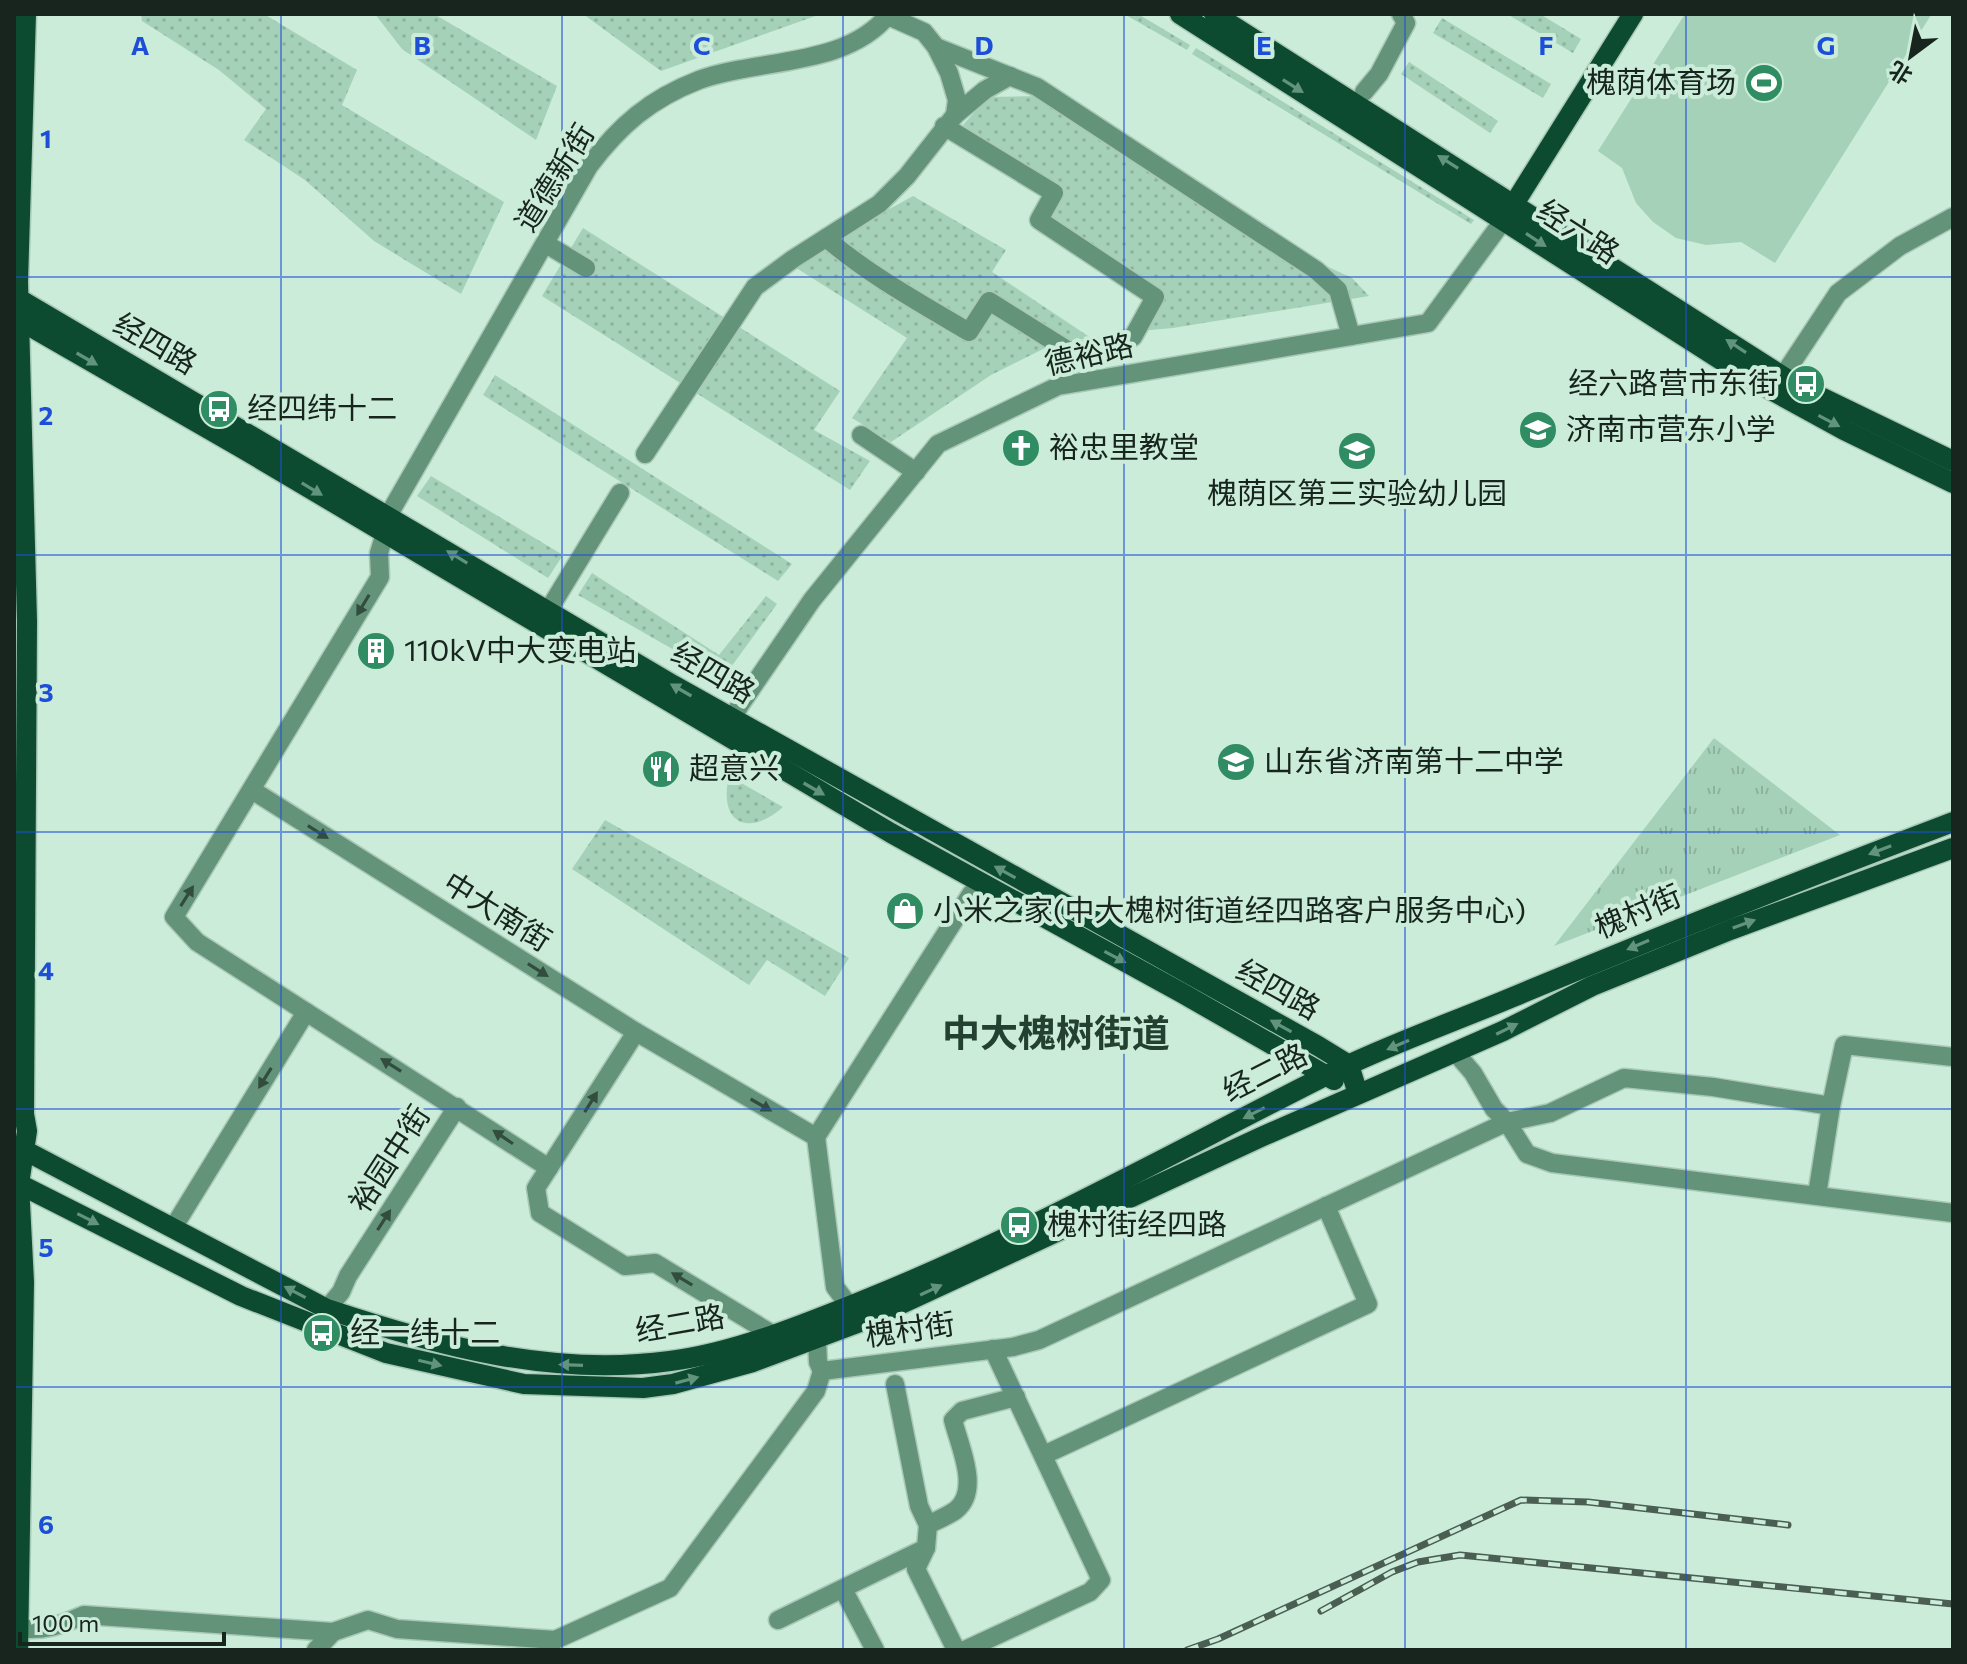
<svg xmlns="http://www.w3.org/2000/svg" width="1967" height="1664" font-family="Commissioner,'Noto Sans SC',sans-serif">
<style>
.grass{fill:#a5d1b8}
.park{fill:url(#park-tufts)}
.garden{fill:url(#garden-dots)}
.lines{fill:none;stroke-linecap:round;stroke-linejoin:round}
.minor-casing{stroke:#aac8b7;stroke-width:21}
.major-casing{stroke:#aac8b7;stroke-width:23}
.minor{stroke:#63947a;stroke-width:18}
.major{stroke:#0d4b31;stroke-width:20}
.rail-casing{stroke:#4b5e53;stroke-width:7}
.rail{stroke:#caecd8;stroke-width:4;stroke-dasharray:12;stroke-linecap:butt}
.oneway{fill:#62937c}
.oneway2{fill:#324c3e}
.grid{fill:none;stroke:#1d4ed8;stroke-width:2;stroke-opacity:0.55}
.labels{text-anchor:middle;stroke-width:8;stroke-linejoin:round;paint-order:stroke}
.poi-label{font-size:30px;fill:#18251e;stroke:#caecd8;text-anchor:start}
.street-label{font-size:30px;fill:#18251e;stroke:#caecd8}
.district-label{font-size:38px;font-weight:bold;fill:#234031;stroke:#caecd8}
.grid-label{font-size:26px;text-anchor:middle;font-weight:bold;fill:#1d4ed8;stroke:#caecd8;stroke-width:8;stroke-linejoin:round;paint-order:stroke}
</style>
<defs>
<pattern id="park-tufts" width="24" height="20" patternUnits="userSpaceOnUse" patternTransform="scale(2)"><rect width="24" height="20" fill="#a5d1b8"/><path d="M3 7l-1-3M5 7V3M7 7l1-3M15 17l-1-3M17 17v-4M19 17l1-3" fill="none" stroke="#8db39e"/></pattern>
<pattern id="garden-dots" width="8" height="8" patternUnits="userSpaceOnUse" patternTransform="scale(2)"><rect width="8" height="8" fill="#a5d1b8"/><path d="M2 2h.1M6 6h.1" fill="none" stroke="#8db39e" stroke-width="1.8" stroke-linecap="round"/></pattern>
</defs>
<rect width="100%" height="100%" fill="#caecd8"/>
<!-- grass -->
<polygon class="grass" points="1685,14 1931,15 1775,263 1741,242 1706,245 1676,238 1653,222 1636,203 1622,168 1598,151"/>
<!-- park -->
<polygon class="park" points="1714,738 1840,835 1554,946"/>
<!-- garden -->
<g class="garden">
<polygon points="141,14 264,14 357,70 342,105 504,202 461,294 374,241 305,180 244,140 266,109 219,70 142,21"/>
<polygon points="375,14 434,14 557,86 536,140 402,49"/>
<polygon points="583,14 821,14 661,71"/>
<polygon points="1124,14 1138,14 1190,45 1187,50"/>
<polygon points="1507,14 1540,14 1581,39 1573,53"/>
<polygon points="1442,18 1551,84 1543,98 1433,33"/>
<polygon points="1196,48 1474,220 1471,224 1192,54"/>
<polygon points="1409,62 1498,121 1490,133 1401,74"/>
<polygon points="1040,96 1309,258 1352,278 1369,296 1173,328 1128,332 1147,299 1052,225 1049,188 963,125 988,97"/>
<polygon points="913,196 1006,250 992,272 1091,338 1055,343 991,375 891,442 852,418 907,338 790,264"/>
<polygon points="583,228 840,391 814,430 870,461 850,490 542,296"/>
<polygon points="495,375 792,564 778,581 483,395"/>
<polygon points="431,476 563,555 548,578 417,496"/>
<polygon points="592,573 719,655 766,596 777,604 723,678 578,595"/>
<path d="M729,776L783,807C748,838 718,823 729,776Z"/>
<polygon points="605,820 849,958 825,996 767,960 749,985 572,869"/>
</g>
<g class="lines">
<defs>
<g id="minor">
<polyline points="936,47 1037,87 1316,270 1338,290 1351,336"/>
<polyline points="1364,92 1379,74 1406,23 1401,14"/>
<polyline points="955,115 985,90 1010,76"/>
<path d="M826,238C869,275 920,303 969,332L989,301L1072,353L1106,346L1133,337L1155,297L1039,220L1054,193L944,126"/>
<polyline points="546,244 586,268"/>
<polyline points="1783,376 1838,293 1900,246 1953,217"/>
<polyline points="861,435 916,472"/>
<polyline points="645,454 755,287 793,259 879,204 907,176 955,115 957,100 949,73 936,47 924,32 888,16"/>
<path d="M388,516L589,166C620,125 650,99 699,80C759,58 846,68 889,14"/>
<polyline points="385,533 379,553 380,577 174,917 197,942 549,1168"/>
<polyline points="548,611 620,493"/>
<polyline points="725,731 740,705 812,600 938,444 1058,386 1428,323 1511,210"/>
<polyline points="252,790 636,1032 816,1137"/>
<polyline points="636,1032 536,1188 540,1213 625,1266 655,1263 772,1334"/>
<polyline points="1455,1052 1473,1073 1494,1109 1507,1122 1527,1154 1552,1163 1953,1213"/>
<polyline points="816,1137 971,894 980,884"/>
<polyline points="816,1137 835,1287 844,1299 844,1308"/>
<polyline points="1817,1195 1831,1106"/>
<polyline points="173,1228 306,1012"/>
<polyline points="327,1309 341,1292 348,1276 457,1107"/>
<polyline points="817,1338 818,1362 822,1371 1013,1347 1039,1340 1507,1122 1550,1113 1624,1078 1713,1087 1831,1106 1844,1045 1953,1057"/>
<polyline points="895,1384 919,1506 928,1525 926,1548 916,1569 956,1650"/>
<polyline points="1044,1455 1368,1304 1326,1206"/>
<path d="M928,1525C937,1520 948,1516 956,1510C981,1490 959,1445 953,1420L962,1411L1016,1397"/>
<polyline points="843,1589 875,1650"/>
<polyline points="778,1620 926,1548"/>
<path d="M18,1628C43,1632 61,1625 84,1615L333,1632L368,1620L397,1629L555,1640L670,1588L816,1391L822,1371"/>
<polyline points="316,1650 333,1632"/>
<polyline points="965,1650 1090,1592 1101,1580 993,1349"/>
</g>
<g id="major">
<polyline points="1180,14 1751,379 1844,430 1953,483"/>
<polyline points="1214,14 1798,386 1953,461"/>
<polyline points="1514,204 1633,14"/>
<polyline points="14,296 673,685 1318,1046 1349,1065 1358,1094"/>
<polyline points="14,317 240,447 891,833 1182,993 1334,1080"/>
<path d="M14,1149L24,1150L327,1309C438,1346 552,1377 670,1361C734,1353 802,1325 862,1301C1022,1237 1174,1152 1327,1075C1387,1045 1451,1023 1513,997C1659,936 1806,878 1953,822"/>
<polyline points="19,1184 241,1296 386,1353 524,1384 643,1388 673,1384 753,1362 871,1318 1261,1137 1503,1031 1592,986 1730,930 1953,848"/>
<polyline points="18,1650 24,1282 19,1184 27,1131 24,1114 27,621 18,282 26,14"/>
</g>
</defs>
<!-- minor casing -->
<use href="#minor" class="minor-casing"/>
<!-- major casing -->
<use href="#major" class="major-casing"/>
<!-- minor -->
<use href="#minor" class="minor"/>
<!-- major -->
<use href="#major" class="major"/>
<defs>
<g id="rail">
<polyline points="1321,1611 1392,1572 1418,1562 1460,1555 1953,1604"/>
<polyline points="1187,1650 1218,1639 1521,1500 1588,1502 1788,1525"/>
</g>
</defs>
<!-- rail casing -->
<use href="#rail" class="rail-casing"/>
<!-- rail -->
<use href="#rail" class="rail"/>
</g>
<!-- one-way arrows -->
<defs><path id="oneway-solid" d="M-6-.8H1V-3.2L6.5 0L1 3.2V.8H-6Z" transform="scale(2)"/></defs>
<g class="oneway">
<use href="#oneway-solid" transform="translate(1293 86) rotate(32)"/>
<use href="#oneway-solid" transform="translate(1448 162) rotate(-148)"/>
<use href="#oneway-solid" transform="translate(1536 240) rotate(33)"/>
<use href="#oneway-solid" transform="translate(1736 346) rotate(-147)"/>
<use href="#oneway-solid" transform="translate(87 359) rotate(30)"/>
<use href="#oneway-solid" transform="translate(1829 421) rotate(28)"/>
<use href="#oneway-solid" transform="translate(312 489) rotate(31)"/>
<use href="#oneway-solid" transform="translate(457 557) rotate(-149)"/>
<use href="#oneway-solid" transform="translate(681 690) rotate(-150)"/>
<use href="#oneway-solid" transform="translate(814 789) rotate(30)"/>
<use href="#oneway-solid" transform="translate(1880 850) rotate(159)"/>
<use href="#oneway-solid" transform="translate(1005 872) rotate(-151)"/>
<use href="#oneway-solid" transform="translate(1744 924) rotate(-20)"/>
<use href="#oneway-solid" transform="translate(1638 945) rotate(157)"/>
<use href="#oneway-solid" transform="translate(1115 957) rotate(28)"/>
<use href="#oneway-solid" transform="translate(1281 1026) rotate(-151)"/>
<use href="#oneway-solid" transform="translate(1507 1029) rotate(-26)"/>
<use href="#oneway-solid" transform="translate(1398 1045) rotate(157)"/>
<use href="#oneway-solid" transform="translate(1254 1113) rotate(153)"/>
<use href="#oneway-solid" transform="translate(88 1219) rotate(27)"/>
<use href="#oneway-solid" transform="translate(931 1290) rotate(-25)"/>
<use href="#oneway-solid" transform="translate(295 1292) rotate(-152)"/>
<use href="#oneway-solid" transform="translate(430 1363) rotate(13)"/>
<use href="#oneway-solid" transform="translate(571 1365) rotate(-178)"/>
<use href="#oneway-solid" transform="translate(687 1380) rotate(-15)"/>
</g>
<g class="oneway2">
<use href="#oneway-solid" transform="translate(363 605) rotate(121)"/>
<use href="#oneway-solid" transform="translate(318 832) rotate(32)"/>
<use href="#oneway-solid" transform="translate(187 896) rotate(-58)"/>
<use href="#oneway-solid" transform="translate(538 970) rotate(32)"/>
<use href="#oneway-solid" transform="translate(391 1065) rotate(-148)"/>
<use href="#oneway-solid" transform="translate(265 1078) rotate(122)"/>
<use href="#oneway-solid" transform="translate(591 1102) rotate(-58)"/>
<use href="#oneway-solid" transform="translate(761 1105) rotate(30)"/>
<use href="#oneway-solid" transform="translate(503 1137) rotate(-146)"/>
<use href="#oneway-solid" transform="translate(384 1220) rotate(-57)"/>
<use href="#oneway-solid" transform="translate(682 1279) rotate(-149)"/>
</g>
<!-- grid -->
<path class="grid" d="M281,14V1650M562,14V1650M843,14V1650M1124,14V1650M1405,14V1650M1686,14V1650M14,277H1953M14,555H1953M14,832H1953M14,1109H1953M14,1387H1953"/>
<!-- icons -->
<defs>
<symbol id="stadium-disc" viewBox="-11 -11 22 22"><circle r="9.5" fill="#308c62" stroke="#caecd8"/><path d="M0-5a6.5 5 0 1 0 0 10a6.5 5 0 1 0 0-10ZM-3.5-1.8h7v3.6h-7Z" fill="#fff"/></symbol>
<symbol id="bus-disc" viewBox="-11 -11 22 22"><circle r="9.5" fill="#308c62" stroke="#caecd8"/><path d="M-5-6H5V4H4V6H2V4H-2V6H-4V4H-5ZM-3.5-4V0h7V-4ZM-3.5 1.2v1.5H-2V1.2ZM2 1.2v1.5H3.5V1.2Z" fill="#fff"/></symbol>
<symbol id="school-disc" viewBox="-11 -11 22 22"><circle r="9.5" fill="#308c62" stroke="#caecd8"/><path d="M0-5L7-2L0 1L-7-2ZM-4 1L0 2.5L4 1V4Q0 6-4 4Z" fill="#fff"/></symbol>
<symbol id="church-disc" viewBox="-11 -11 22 22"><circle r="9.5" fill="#308c62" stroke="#caecd8"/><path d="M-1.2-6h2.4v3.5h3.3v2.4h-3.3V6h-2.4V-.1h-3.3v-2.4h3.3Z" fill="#fff"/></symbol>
<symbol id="building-disc" viewBox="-11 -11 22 22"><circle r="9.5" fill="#308c62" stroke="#caecd8"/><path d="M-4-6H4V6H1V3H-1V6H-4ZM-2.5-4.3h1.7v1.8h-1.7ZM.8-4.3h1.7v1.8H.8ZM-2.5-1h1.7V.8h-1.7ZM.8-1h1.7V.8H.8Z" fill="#fff"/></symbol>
<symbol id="restaurant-disc" viewBox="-11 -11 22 22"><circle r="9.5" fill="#308c62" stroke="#caecd8"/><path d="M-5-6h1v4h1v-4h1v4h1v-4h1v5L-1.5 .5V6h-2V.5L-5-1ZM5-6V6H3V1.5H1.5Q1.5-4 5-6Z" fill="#fff"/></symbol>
<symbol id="shop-disc" viewBox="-11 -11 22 22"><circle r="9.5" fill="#308c62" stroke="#caecd8"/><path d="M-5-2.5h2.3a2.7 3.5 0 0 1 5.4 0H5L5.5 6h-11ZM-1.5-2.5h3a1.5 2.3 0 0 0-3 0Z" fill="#fff"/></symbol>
</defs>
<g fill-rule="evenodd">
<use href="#stadium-disc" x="1742" y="61" width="44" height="44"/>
<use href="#bus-disc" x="1784" y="362" width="44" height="44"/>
<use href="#bus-disc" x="197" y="387" width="44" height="44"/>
<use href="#school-disc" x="1516" y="408" width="44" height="44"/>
<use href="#church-disc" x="999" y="426" width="44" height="44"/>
<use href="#school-disc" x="1335" y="429" width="44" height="44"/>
<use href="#building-disc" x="354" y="629" width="44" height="44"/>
<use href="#school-disc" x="1214" y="740" width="44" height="44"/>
<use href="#restaurant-disc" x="639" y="747" width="44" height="44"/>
<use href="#shop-disc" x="883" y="889" width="44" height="44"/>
<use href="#bus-disc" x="997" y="1203" width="44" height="44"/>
<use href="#bus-disc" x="300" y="1311" width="44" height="44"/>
</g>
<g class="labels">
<!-- poi labels -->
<g class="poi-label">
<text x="1736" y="93" text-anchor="end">槐荫体育场</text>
<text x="1778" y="394" text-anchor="end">经六路营市东街</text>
<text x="247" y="419">经四纬十二</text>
<text x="1566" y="440">济南市营东小学</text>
<text x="1049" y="458">裕忠里教堂</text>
<text x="1357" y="504" text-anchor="middle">槐荫区第三实验幼儿园</text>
<text x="404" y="661">110kV中大变电站</text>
<text x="1264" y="772">山东省济南第十二中学</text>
<text x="689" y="779">超意兴</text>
<text x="933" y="921">小米之家(中大槐树街道经四路客户服务中心)</text>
<text x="1047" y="1235">槐村街经四路</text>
<text x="350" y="1343">经一纬十二</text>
</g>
<!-- street labels -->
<g class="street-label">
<text transform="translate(555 178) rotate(-58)" y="10">道德新街</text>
<text transform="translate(1578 232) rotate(33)" y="10">经六路</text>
<text transform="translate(155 344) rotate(30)" y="10">经四路</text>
<text transform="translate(1089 355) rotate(-13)" y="10">德裕路</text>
<text transform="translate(713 673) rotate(30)" y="10">经四路</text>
<text transform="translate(497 912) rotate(32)" y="10">中大南街</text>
<text transform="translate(1638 912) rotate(-23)" y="10">槐村街</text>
<text transform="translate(1278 990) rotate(29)" y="10">经四路</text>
<text transform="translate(1265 1073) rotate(-27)" y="10">经二路</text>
<text transform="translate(390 1159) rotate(-57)" y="10">裕园中街</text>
<text transform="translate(680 1324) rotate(-10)" y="10">经二路</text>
<text transform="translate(910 1330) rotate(-8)" y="10">槐村街</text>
</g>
<!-- district labels -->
<g class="district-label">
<text x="1056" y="1047">中大槐树街道</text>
</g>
</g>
<g class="grid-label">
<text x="140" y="55">A</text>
<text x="422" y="55">B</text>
<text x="702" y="55">C</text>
<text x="984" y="55">D</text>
<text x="1264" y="55">E</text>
<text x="1546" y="55">F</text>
<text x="1826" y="55">G</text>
<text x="46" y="148">1</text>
<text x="46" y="425">2</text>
<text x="46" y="702">3</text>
<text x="46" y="980">4</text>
<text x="46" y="1257">5</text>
<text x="46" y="1534">6</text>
</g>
<!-- border -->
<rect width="1967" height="1664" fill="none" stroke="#18251e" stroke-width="32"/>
<!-- north arrow -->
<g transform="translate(1911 56) rotate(212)" stroke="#caecd8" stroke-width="6" paint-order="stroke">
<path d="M0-6L14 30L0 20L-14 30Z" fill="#18251e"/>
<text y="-12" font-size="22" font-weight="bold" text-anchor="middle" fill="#18251e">北</text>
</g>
<!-- scale -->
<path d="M20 1632v12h204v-12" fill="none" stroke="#18251e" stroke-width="4"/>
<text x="32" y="1632" font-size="24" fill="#18251e" stroke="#caecd8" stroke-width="6" paint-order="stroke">100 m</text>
</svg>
